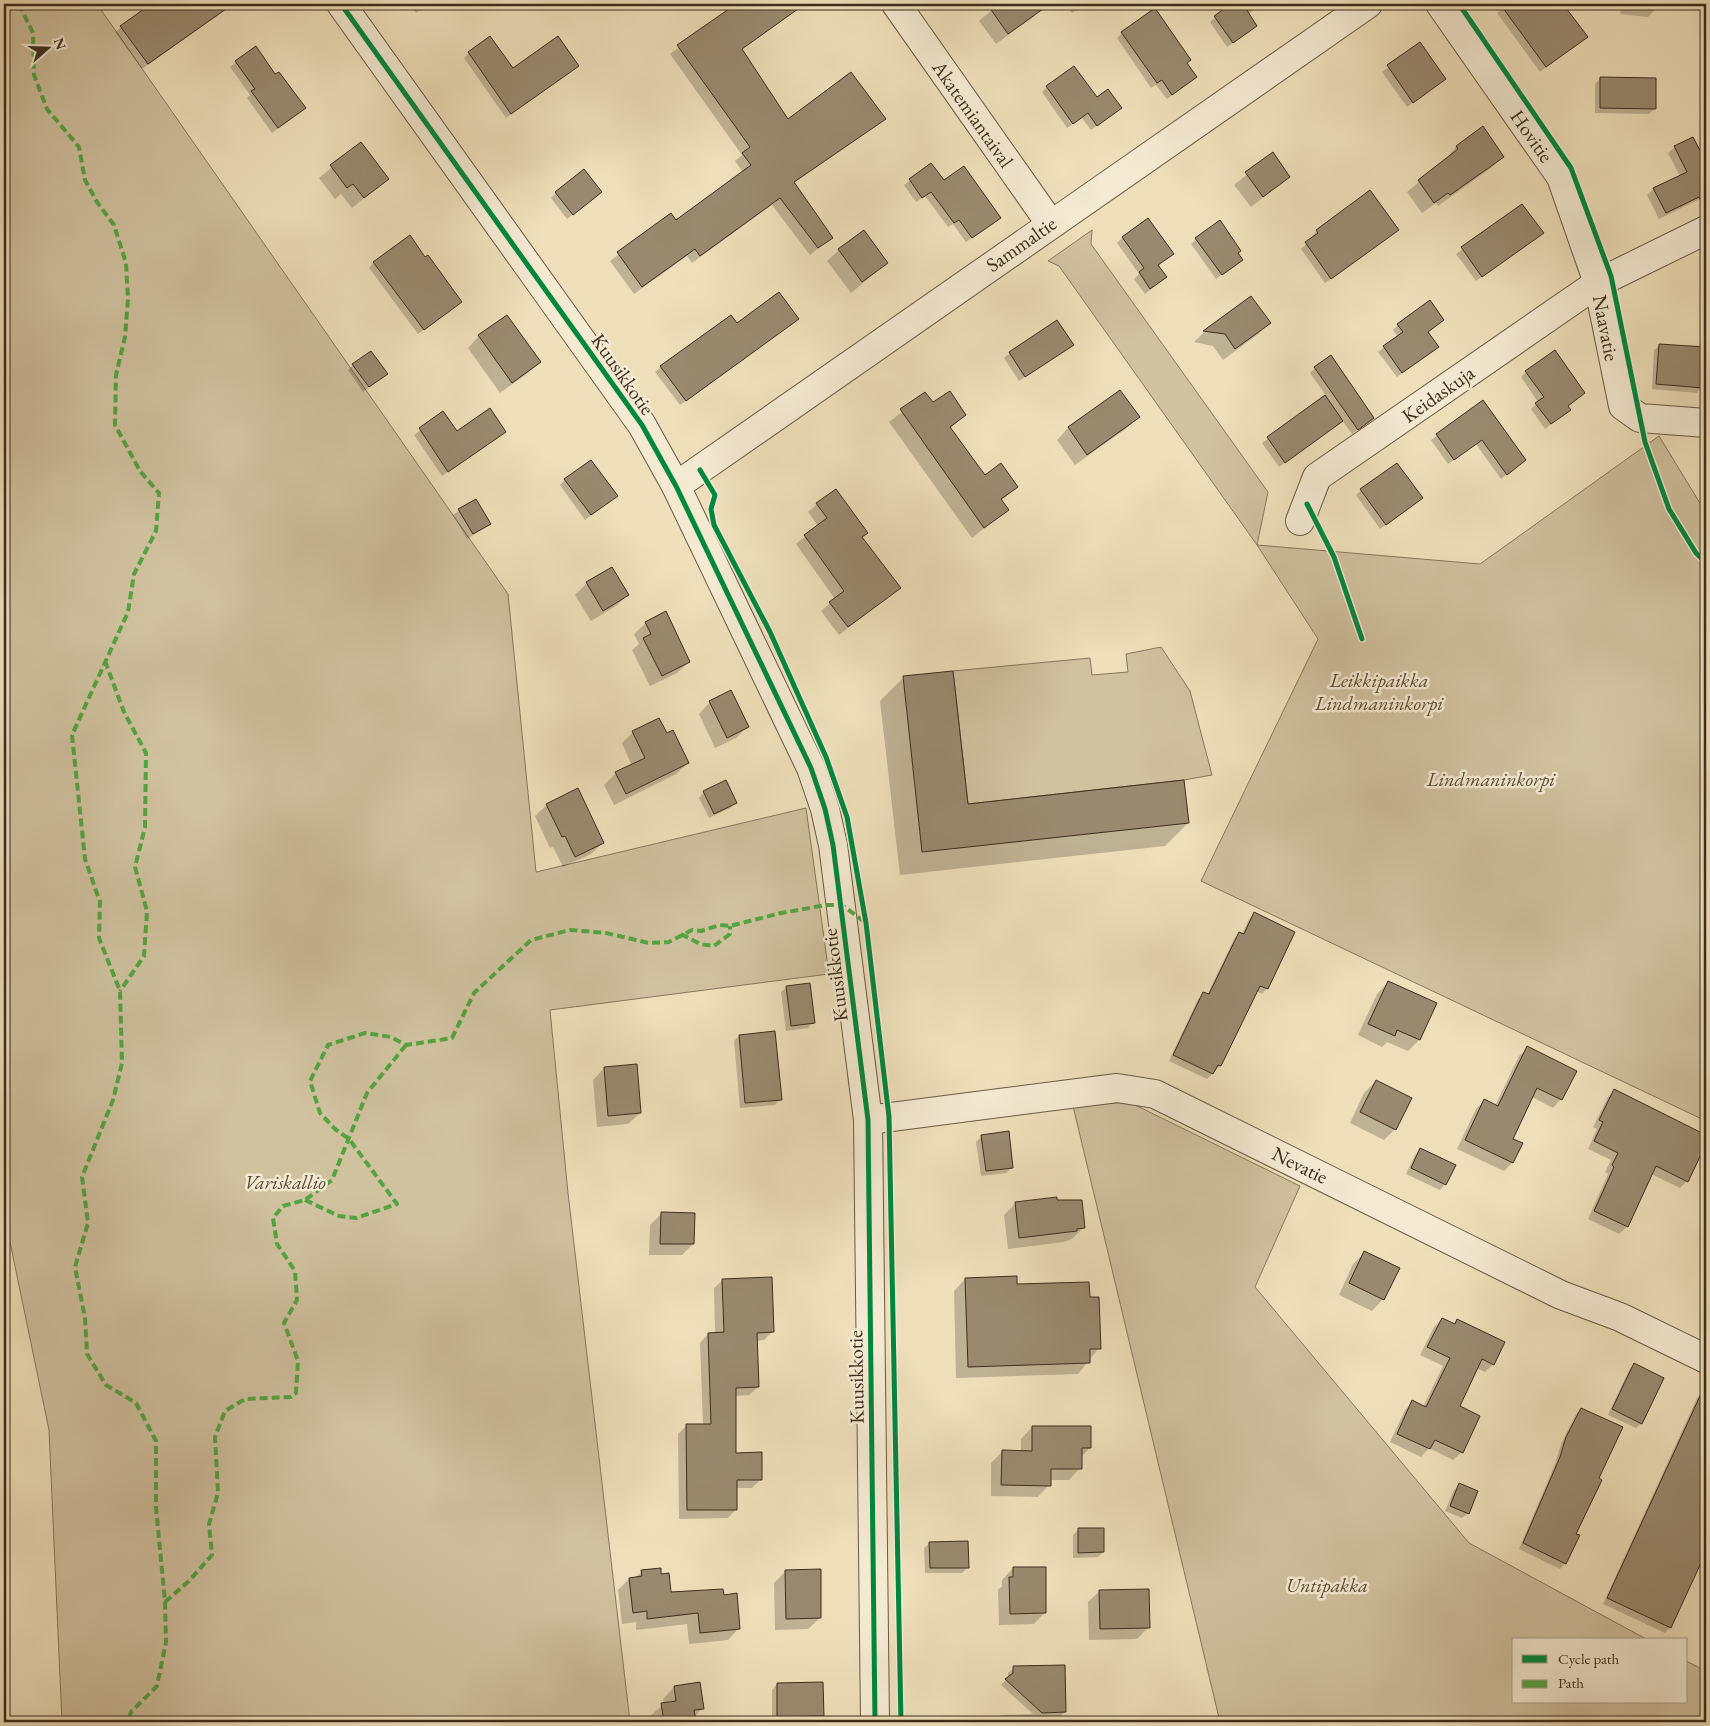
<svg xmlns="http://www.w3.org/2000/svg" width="1710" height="1726" font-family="'EB Garamond',serif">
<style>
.green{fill:#d0c19f;stroke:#86775e}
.shadow{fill:#0003}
.building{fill:#998a6f;stroke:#3c2d1d}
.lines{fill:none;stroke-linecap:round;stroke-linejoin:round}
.minor-casing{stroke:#685a44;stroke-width:30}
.tertiary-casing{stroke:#685a44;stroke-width:30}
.minor{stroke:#f4ead2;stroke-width:28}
.tertiary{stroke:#f4ead2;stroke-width:28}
.quiet{stroke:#54a441;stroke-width:4;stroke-dasharray:8 4;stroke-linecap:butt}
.cycleway-casing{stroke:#f4ead2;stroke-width:8}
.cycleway{stroke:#00873e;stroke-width:5}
.labels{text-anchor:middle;stroke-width:5;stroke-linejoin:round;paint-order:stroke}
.street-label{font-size:20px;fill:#3c2d1d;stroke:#f4ead2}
.park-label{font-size:20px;font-style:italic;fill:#5a4b37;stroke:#f4ead2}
</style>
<rect width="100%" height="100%" fill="#eedfba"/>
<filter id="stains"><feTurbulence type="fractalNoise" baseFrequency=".004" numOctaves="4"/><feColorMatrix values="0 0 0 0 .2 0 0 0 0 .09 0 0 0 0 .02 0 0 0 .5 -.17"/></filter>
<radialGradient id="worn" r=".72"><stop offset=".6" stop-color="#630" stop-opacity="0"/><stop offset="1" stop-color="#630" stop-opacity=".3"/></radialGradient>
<!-- green -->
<g class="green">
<polygon points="4,4 97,4 508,594 536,872 806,808 829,974 550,1010 568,1193 630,1722 62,1722 49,1430 10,1242 4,1192"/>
<polygon points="1092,230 1091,244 1268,492 1257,545 1480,564 1659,436 1706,513 1706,1121 1201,881 1318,639 1257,545 1059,266 1048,261"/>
<polygon points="1161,647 1190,691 1212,775 1184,780 968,804 953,671 1090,658 1092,675 1128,672 1126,654"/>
<polygon points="1129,1102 1300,1186 1255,1287 1469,1543 1648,1640 1514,1640 1514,1702 1686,1702 1686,1661 1706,1671 1706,1722 1220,1722 1073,1106"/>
</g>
<!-- shadow -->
<g class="shadow">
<polygon points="153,4 234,4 142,69 115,32"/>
<polygon points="410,4 429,4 416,13"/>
<polygon points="738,4 797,4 799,7 741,50 788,121 884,119 876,126 794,183 831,238 810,255 772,205 692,263 687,256 634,294 610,261 671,215 676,221 743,172 735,161 742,155 670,54"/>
<polygon points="999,4 1041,4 1044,7 1032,18 996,44 979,21"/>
<polygon points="1065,4 1085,4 1072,13"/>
<polygon points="1230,4 1262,4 1248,14 1250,31 1227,47 1210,22 1231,5"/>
<polygon points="1508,4 1562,4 1582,32 1582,40 1540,72 1497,13"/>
<polygon points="1607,4 1660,4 1648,17 1620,14 1621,6"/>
<polygon points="1122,33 1186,63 1196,77 1167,99 1156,85 1151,88 1117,38"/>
<polygon points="1420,44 1444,79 1407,107 1382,72"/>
<polygon points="255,48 299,113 272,133 247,98 250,95 230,67"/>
<polygon points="469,53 512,70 578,66 506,118 464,58"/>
<polygon points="1600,78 1654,109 1649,114 1595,113 1595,84"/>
<polygon points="1047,87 1097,99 1115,113 1091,130 1082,118 1067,128 1042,92"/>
<polygon points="360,144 387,179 352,208 341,194 335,199 319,178"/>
<polygon points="1456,147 1503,156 1491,168 1438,206 1436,203 1422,213 1407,192 1446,159"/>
<polygon points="1675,147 1701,156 1706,154 1706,196 1659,219 1647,195 1654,189 1680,176 1668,153"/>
<polygon points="1272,154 1289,177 1251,207 1234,185"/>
<polygon points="931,164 944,182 994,223 966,242 953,224 948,227 925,196 916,202 904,185"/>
<polygon points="556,193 595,197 567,219 551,198"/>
<polygon points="1522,206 1542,233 1476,281 1456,254"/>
<polygon points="1397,230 1325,283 1301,249 1313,238 1312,236 1317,231"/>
<polygon points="1122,238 1172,254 1157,266 1166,277 1145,294 1134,279 1139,274 1117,243"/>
<polygon points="1196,239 1237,253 1241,260 1216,279 1191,244"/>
<polygon points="839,250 887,263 851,293 827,261"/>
<polygon points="374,262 461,302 418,334 369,268"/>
<polygon points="1251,298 1269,323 1257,335 1223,360 1213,346 1194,342 1204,332"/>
<polygon points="1443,320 1427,332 1433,349 1397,377 1378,352 1398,337 1393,330 1398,325"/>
<polygon points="792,324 680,405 655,372 661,367 737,325"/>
<polygon points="479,336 539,362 528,373 500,393 468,348"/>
<polygon points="1072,345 1019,381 1004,358 1010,353"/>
<polygon points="1660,345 1706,348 1706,384 1702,384 1697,393 1652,389 1654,350"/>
<polygon points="353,365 386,374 363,392 348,370"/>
<polygon points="1315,368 1373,418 1352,434 1342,420 1279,467 1262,443 1326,396 1310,373"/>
<polygon points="1526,372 1569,410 1545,429 1531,409 1538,402 1521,377"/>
<polygon points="1120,392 1138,417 1127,428 1075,465 1057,440 1068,428"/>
<polygon points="925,394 932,404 965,414 950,429 984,477 1017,487 1001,501 1007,510 972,538 889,422"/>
<polygon points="1483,402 1525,460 1501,479 1476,444 1448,464 1431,440"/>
<polygon points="443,413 456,433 504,432 442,476 414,435"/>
<polygon points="1706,457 1706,495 1701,495 1704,459"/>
<polygon points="565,480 616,496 585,520 560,485"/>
<polygon points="1361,490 1416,503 1380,529 1356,495"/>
<polygon points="475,500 489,524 467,539 453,515"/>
<polygon points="817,504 861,537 899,588 839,635 821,611 835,599 796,544 818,526 808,512"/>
<polygon points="612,568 628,595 616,606 591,621 575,595 587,583"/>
<polygon points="646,623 689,662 677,673 650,686 632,650 639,644 634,634"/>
<polygon points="904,677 967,805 1188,823 1165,846 900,875 880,701"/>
<polygon points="710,702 747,727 736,738 715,748 699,714"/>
<polygon points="633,732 666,735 688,763 676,774 614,805 604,785 616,773 632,766 622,743"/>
<polygon points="704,792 736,802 730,808 709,818 699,798"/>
<polygon points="547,805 603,842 591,854 563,867 553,847 550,848 535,816"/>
<polygon points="1254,914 1267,988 1262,994 1256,991 1220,1066 1207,1079 1169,1061 1198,999 1204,993 1207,995 1234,939 1239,933 1242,934 1249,919"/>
<polygon points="1388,982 1419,1040 1408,1051 1387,1042 1382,1047 1358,1035 1377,994"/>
<polygon points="787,987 814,1022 808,1028 786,1031 781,992"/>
<polygon points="739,1036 781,1099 775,1105 740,1108 734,1041"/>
<polygon points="1528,1048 1561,1099 1553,1108 1532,1097 1512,1139 1512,1163 1504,1171 1457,1149 1476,1109 1484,1101 1495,1106 1519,1056"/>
<polygon points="604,1068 640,1113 628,1124 597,1127 593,1080"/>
<polygon points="1376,1081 1395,1129 1384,1140 1350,1123 1364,1093"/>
<polygon points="1615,1090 1706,1136 1706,1141 1687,1181 1680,1188 1651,1174 1627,1227 1619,1234 1588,1219 1608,1174 1605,1172 1611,1160 1588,1149 1597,1129 1593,1127 1608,1097"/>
<polygon points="982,1136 1012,1167 1006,1173 981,1176 976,1142"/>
<polygon points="1420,1150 1445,1184 1440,1190 1406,1174 1415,1155"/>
<polygon points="1056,1201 1084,1227 1072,1239 1064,1242 1008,1249 1004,1215 1016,1203"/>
<polygon points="662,1213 693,1244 682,1255 649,1255 650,1225"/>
<polygon points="1364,1253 1383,1299 1372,1311 1339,1295 1353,1264"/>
<polygon points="965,1279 1088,1298 1099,1348 1078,1374 956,1378 954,1291"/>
<polygon points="723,1280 772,1332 764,1340 756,1341 758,1387 749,1395 735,1396 735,1454 761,1479 752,1488 736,1488 736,1509 728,1518 679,1519 678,1434 687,1425 703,1425 700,1343 708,1334 715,1334 714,1288"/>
<polygon points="1442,1319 1453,1325 1458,1320 1493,1364 1485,1372 1476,1368 1458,1406 1462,1452 1453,1460 1429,1448 1421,1457 1390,1442 1405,1410 1413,1402 1423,1407 1443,1366 1420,1355 1434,1327"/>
<polygon points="1634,1365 1641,1423 1636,1428 1608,1415 1629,1370"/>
<polygon points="1703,1393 1706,1395 1706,1549 1670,1627 1665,1633 1603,1604 1697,1398"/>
<polygon points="1581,1409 1597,1479 1565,1563 1560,1569 1519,1549 1555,1464 1561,1444 1576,1414"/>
<polygon points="1032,1427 1090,1448 1080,1458 1080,1468 1069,1480 1049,1480 1049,1485 1038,1497 991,1496 991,1463 1002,1452 1021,1452 1021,1439"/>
<polygon points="1459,1485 1468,1513 1462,1518 1445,1511 1454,1490"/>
<polygon points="1079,1529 1103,1552 1098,1557 1073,1558 1073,1535"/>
<polygon points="930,1543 968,1567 962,1573 925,1573 924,1548"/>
<polygon points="1013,1568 1045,1612 1034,1624 999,1625 998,1590 1002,1586 1002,1580"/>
<polygon points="642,1571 670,1594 723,1596 739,1628 728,1640 689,1644 687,1624 636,1630 636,1622 622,1624 618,1590 629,1579 635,1578"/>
<polygon points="786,1571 820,1618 808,1629 775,1630 774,1583"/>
<polygon points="1100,1591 1149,1627 1137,1639 1089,1640 1088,1602"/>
<polygon points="1014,1668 1065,1712 1059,1717 1052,1717 1052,1722 996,1722 1001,1715 1033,1714 1001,1685 1008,1678 1008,1673"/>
<polygon points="777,1684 823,1715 817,1721 772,1721 772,1690"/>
<polygon points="674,1687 702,1709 694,1717 695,1722 651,1722 650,1716 664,1704 663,1699"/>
</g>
<!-- building -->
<g class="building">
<polygon points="151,4 233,4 148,64 120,26"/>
<polygon points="736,4 805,4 742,49 788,119 851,72 886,119 794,182 833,238 818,248 780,198 700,256 695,249 642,287 617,252 671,213 676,220 751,165 742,153 750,147 677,45"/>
<polygon points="987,4 1050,4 1008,34"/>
<polygon points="1231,4 1243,4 1257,26 1233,43 1214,16"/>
<polygon points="1500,4 1563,4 1588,37 1546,67"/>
<polygon points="1155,8 1191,60 1187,63 1197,77 1172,95 1162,80 1157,83 1121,32"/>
<polygon points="490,36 513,68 558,36 579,66 511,114 468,52"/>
<polygon points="1420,42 1446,79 1413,103 1387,65"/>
<polygon points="256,46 275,74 279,72 306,108 278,128 251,91 255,89 235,61"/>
<polygon points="1074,66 1097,97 1108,89 1122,108 1097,126 1088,113 1073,124 1046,86"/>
<polygon points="1600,77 1656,78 1656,109 1600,108"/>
<polygon points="1483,126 1504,157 1450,195 1448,193 1434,203 1418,180 1458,149 1456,146"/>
<polygon points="1693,137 1706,162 1706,211 1699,197 1666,213 1653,188 1687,172 1674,146"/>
<polygon points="361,142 389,179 364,198 353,184 347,188 330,165"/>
<polygon points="1273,152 1290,177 1263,197 1245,172"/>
<polygon points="931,163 944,180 964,166 1001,218 972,238 959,220 954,223 931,192 922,198 909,179"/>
<polygon points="584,169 602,192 573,215 555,192"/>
<polygon points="1370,190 1399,230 1331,279 1305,242 1318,233 1316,230"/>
<polygon points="1522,204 1544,233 1482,277 1461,247"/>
<polygon points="1148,218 1174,254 1158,265 1167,277 1150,289 1139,272 1144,268 1122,237"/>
<polygon points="1220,220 1241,251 1238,253 1243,260 1222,275 1195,238"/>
<polygon points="864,230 888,263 862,282 838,249"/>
<polygon points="410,235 425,257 428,255 462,302 424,330 373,262"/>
<polygon points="779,292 799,319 686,401 660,366 731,315 737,323"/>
<polygon points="1251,296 1271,323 1235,349 1225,334 1203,331"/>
<polygon points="1430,300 1444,320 1428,332 1439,347 1402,373 1383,346 1403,332 1397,324"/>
<polygon points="507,315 541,362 512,383 478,335"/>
<polygon points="1057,320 1074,345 1025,377 1009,352"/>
<polygon points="1659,344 1706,347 1703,388 1656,384"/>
<polygon points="1555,350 1585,393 1568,406 1571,410 1551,424 1535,403 1544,397 1525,371"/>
<polygon points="371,351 388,374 369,387 352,364"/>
<polygon points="1331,355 1374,418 1358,430 1314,367"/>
<polygon points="1120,390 1140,417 1087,455 1068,427"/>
<polygon points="950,391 966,415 950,427 985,475 1001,463 1018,487 1001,499 1009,510 984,528 900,409 925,392 933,402"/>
<polygon points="1325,395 1343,421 1285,463 1267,437"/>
<polygon points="1483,400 1526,460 1507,475 1482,440 1454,460 1436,434"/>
<polygon points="490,408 506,432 448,472 419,428 443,411 457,431"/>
<polygon points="591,460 618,496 591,515 564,479"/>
<polygon points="1397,463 1423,498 1386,525 1360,489"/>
<polygon points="836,489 868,533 862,537 901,588 848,627 829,602 844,591 804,535 827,518 816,503"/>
<polygon points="476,499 491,524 473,534 458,509"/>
<polygon points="612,567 629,595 603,611 586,582"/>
<polygon points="666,611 690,662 662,676 643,638 651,634 645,622"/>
<polygon points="953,671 968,804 1184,780 1189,823 922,852 903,676"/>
<polygon points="731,690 749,727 727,738 709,701"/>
<polygon points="659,718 667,733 673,730 689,763 626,794 615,772 645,758 632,731"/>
<polygon points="726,780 737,803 714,814 703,791"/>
<polygon points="578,788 604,843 575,857 565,836 562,837 546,804"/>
<polygon points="1254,912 1295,932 1268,989 1260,986 1221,1066 1218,1065 1213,1074 1173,1055 1203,992 1209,994 1239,932 1244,934"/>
<polygon points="1388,981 1437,1003 1420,1040 1397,1030 1395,1036 1368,1024"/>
<polygon points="810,983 815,1023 791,1026 786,986"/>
<polygon points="775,1031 782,1100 745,1103 739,1035"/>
<polygon points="1527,1046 1577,1071 1562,1100 1537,1088 1513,1139 1523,1143 1513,1163 1465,1140 1484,1099 1498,1106"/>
<polygon points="637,1064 641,1113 608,1116 604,1067"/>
<polygon points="1376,1080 1412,1098 1396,1130 1360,1112"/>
<polygon points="1614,1089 1706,1135 1706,1144 1688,1182 1656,1166 1628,1227 1594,1211 1614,1167 1612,1165 1618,1153 1594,1141 1603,1122 1599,1120"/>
<polygon points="1009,1131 1013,1168 986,1171 981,1135"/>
<polygon points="1420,1148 1456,1165 1446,1185 1411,1168"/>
<polygon points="1057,1197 1057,1200 1082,1200 1085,1228 1077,1229 1077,1231 1019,1238 1015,1202"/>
<polygon points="661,1212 695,1213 694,1244 660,1244"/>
<polygon points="1364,1251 1400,1268 1384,1300 1349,1283"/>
<polygon points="1017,1276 1017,1284 1089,1282 1090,1297 1099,1297 1101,1349 1090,1349 1090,1363 968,1367 965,1278"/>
<polygon points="772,1277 774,1332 757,1333 759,1387 736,1388 736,1453 762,1452 762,1480 737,1480 737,1510 687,1510 686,1424 711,1424 708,1333 724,1332 722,1279"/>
<polygon points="1442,1318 1455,1324 1457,1319 1505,1342 1494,1365 1482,1359 1460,1406 1480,1416 1463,1453 1435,1440 1430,1449 1397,1434 1412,1400 1426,1407 1450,1358 1427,1347"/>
<polygon points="1634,1363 1664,1378 1642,1424 1612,1409"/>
<polygon points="1706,1383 1706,1552 1671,1628 1607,1598"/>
<polygon points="1581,1408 1623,1427 1599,1478 1602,1480 1576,1534 1580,1535 1566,1564 1523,1543 1560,1457 1566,1437"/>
<polygon points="1032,1426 1091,1426 1091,1448 1082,1448 1082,1469 1051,1469 1051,1486 1001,1485 1002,1450 1032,1451"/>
<polygon points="1459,1483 1478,1491 1469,1514 1450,1506"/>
<polygon points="1078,1528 1104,1528 1104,1552 1078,1553"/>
<polygon points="968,1541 969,1568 930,1568 929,1542"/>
<polygon points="1013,1567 1046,1567 1046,1613 1010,1614 1009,1577 1013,1577"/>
<polygon points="661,1568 661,1574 669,1573 671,1592 723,1589 724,1595 737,1593 740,1629 700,1633 698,1613 647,1619 647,1611 633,1613 629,1578 642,1576 641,1570"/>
<polygon points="821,1569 821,1618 786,1619 785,1570"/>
<polygon points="1149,1589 1150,1628 1100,1629 1099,1590"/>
<polygon points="1065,1665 1066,1712 1042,1713 1005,1679 1013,1673 1013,1666"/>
<polygon points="700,1682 704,1709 694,1710 696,1722 664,1722 661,1703 676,1701 674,1686"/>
<polygon points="823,1682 824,1716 777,1717 777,1683"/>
</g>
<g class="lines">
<defs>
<g id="minor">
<polyline points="341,4 642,425 676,486"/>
<polyline points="896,4 1050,223"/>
<polyline points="1440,4 1561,177 1598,283 1623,406 1640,418 1706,423"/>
<polyline points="1300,521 1317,477 1598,283 1706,230"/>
<polyline points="868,1120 1117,1088 1155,1094 1561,1295 1620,1317 1706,1359"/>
</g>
<polyline id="tertiary" points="875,1722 868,1120 833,845 825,809 811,768 676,486 1368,4"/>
</defs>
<!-- minor casing -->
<use href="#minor" class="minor-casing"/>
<!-- tertiary casing -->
<use href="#tertiary" class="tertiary-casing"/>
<!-- minor -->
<use href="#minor" class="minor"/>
<!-- tertiary -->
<use href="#tertiary" class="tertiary"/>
<!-- quiet -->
<g class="quiet">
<polyline points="19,4 33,33 34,75 47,109 79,147 85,180 97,202 114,225 126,263 128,299 125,337 116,375 115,425 140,471 159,493 156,531 134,574 128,612 72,735 85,859 100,902 99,938 120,991 122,1063 113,1100 82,1177 88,1223 75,1267 85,1318 87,1354 106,1385 136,1403 156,1441 156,1507 165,1602 166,1642 157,1686 131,1712 128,1722"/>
<polyline points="105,661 124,712 146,753 145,827 135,867 147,911 144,956 120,991"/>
<polyline points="681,934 700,944 714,946 730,934 730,926"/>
<polyline points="305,1200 339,1216 356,1218 397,1204 349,1139 335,1129 320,1113 310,1081 328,1045 365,1033 391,1037 406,1045 452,1038 474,993 531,940 570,930 606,933 649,943 669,942 692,930 701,931 720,925 730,926 781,913 826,905 842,905 866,923"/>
<polyline points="165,1602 189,1581 212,1555 209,1524 218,1493 215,1437 225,1411 245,1399 291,1397 296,1393 298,1361 284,1323 297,1300 295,1271 277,1244 273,1218 283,1206 305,1200 332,1180 367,1093 406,1045"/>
</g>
<defs>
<g id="cycleway">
<polyline points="341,4 642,425 676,486 811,768 825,809 833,845 868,1120 875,1722"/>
<polyline points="1459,4 1571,168 1611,276 1645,442 1669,509 1696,553 1706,563"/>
<polyline points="700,470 715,495 711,509 714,525 770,632 826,757 847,817 866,923 889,1117 901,1722"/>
<polyline points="1307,504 1334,557 1362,639"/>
</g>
</defs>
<!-- cycleway casing -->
<use href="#cycleway" class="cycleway-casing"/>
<!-- cycleway -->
<use href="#cycleway" class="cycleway"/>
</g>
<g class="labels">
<!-- street labels -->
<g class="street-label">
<text transform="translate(973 114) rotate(55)" y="7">Akatemiantaival</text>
<text transform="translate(1532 136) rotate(55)" y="7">Hovitie</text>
<text transform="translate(1021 244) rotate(-35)" y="7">Sammaltie</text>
<text transform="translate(1606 328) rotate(79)" y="7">Naavatie</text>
<text transform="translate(623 374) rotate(55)" y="7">Kuusikkotie</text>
<text transform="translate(1438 394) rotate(-35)" y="7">Keidaskuja</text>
<text transform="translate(835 975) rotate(-97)" y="7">Kuusikkotie</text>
<text transform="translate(1300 1165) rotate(26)" y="7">Nevatie</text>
<text transform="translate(856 1377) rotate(-91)" y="7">Kuusikkotie</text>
</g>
<!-- park labels -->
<g class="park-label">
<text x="1379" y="687">Leikkipaikka<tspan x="1379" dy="23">Lindmaninkorpi</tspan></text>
<text x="1491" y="786">Lindmaninkorpi</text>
<text x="285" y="1189">Variskallio</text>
<text x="1327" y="1592">Untipakka</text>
</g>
</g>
<!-- margin -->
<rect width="1710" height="1726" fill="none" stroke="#eedfba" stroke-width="20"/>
<rect x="5" y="5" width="1700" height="1716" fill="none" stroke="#3c2d1d" stroke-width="2.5"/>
<rect x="10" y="10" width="1690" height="1706" fill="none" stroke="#3c2d1d"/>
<!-- legend -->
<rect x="1512" y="1638" width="175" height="65" fill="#f4ead2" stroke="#aa9e8a"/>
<rect x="1522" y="1655" width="25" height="8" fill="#00873e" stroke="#aa9e8a"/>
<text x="1558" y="1664" font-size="15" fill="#3c2d1d">Cycle path</text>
<rect x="1522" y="1680" width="25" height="8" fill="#54a441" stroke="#aa9e8a"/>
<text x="1558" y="1688" font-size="15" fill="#3c2d1d">Path</text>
<!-- north arrow -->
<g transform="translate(48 48) rotate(70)" stroke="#f4ead2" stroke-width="4" paint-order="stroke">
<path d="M0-4L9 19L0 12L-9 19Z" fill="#3c2d1d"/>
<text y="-8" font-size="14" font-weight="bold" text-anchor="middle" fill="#3c2d1d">N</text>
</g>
<rect width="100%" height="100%" filter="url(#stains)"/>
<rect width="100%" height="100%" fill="url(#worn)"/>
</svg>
